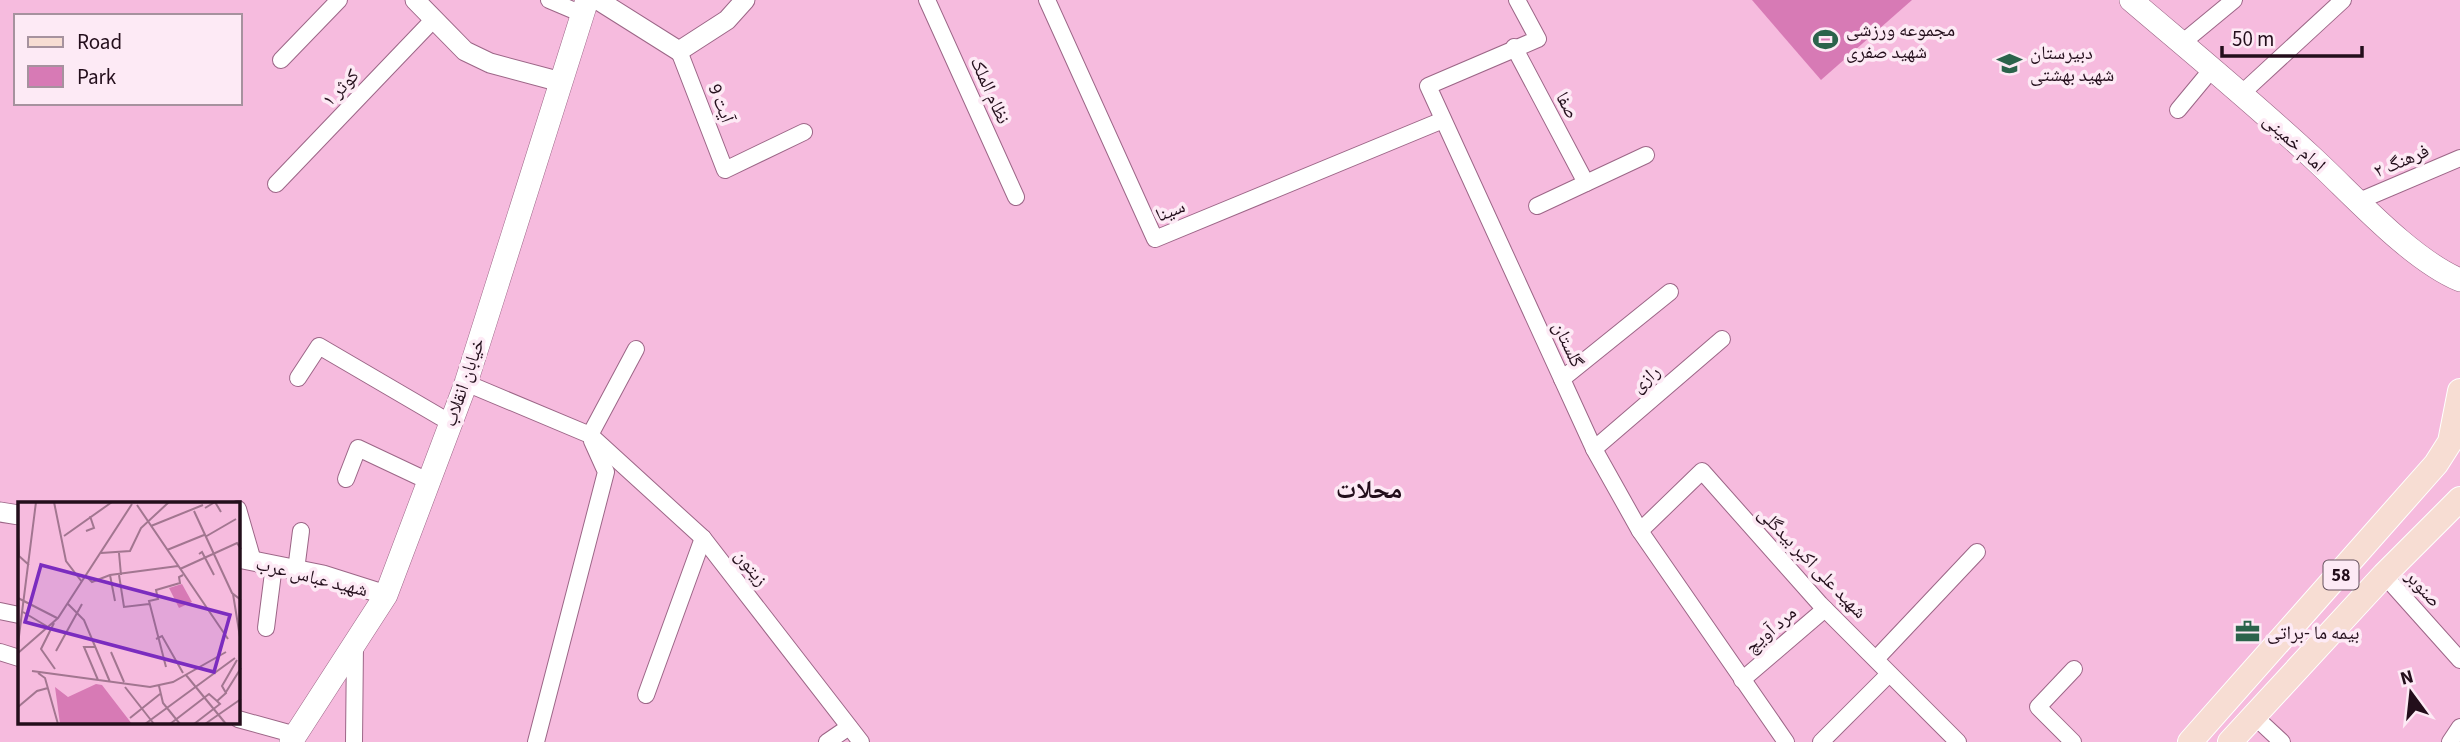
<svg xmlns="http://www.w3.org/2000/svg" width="2460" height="742" font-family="'Source Sans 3','Noto Naskh Arabic',sans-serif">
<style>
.green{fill:#d77ab5}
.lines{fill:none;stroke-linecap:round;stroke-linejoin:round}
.minor-casing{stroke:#9c6687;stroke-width:18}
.tertiary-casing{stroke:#9c6687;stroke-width:21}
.secondary-casing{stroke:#9c6687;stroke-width:24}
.primary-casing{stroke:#fff;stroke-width:26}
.minor{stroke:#fff;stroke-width:16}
.tertiary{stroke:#fff;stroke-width:19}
.secondary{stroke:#fff;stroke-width:23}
.primary{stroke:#f7ddd3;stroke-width:24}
.labels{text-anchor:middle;stroke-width:7;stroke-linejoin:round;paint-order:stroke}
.shield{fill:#fdeaf5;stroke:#64505c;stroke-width:2}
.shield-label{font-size:18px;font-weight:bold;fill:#230e1b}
.poi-label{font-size:19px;fill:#230e1b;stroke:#fdeaf5;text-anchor:start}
.street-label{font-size:19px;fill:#230e1b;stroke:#fdeaf5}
.district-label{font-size:26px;font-weight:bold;fill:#230e1b;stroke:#fdeaf5}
.inset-road{fill:none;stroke:#a27690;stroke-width:2}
.view{fill:#7b2cbf;fill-opacity:0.15;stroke:#7b2cbf;stroke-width:3.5}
.inset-edge{fill:none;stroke:#230e1b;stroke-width:3.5}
</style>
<rect width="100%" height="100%" fill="#f6bbde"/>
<!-- green -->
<polygon class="green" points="1752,0 1912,0 1821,80"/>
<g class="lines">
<defs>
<g id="minor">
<polyline points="549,0 582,14"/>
<polyline points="927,0 1016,197"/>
<polyline points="1047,0 1155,239 1443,120"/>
<polyline points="1517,0 1538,39 1428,86 1594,449 1640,531 1786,742"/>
<polyline points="2182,43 2234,0"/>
<polyline points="1514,47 1586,183"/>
<polyline points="679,51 725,170 804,132"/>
<polyline points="281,60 339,0"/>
<polyline points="2241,94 2343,0"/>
<polyline points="2178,110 2212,69"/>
<polyline points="276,184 433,20"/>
<polyline points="2359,201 2460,158"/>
<polyline points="1537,206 1646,155"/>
<polyline points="298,378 319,346 449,422"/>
<polyline points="1562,379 1670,292"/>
<polyline points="466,383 590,435 703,538 861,742"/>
<polyline points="590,435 636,349"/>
<polyline points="1594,449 1722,339"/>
<polyline points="346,479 358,448 428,481"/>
<polyline points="238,509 253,561"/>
<polyline points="1640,531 1702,471 1820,604 1958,742"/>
<polyline points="296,570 301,531"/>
<polyline points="2384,575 2460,660"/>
<polyline points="0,611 19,615"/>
<polyline points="266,628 274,565"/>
<polyline points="0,652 19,658"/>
<polyline points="1876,659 1977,552"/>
<polyline points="1742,680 1825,609"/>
<polyline points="646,695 703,538"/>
<polyline points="2254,716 2282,742"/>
<polyline points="238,719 296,735"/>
<polyline points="354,742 355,644"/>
<polyline points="536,742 606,472 592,441"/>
<polyline points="827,742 849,727"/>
<polyline points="1821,742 1889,674"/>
<polyline points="2073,742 2038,707 2074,669"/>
<polyline points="2450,742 2460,727"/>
</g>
<g id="tertiary">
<polyline points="415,0 465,51 490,63 561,82"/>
<polyline points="598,0 679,51 727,20 745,0"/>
<polyline points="0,512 19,515"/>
<polyline points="238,558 323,575 386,595"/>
</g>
<g id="secondary">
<path d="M2131,0C2192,52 2254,103 2313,158C2353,195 2410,259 2460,280"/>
<polyline points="291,742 386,595 466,383 587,0"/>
</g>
<g id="primary">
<polyline points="2190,742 2436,464 2450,442 2460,391"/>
<polyline points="2230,742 2384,575 2460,499"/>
</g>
</defs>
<!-- minor casing -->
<use href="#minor" class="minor-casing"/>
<!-- tertiary casing -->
<use href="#tertiary" class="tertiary-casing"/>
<!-- secondary casing -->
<use href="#secondary" class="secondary-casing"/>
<!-- primary casing -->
<use href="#primary" class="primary-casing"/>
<!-- minor -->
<use href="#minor" class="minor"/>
<!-- tertiary -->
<use href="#tertiary" class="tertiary"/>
<!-- secondary -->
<use href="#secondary" class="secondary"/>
<!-- primary -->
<use href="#primary" class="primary"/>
</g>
<!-- icons -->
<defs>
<symbol id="stadium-bare" viewBox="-9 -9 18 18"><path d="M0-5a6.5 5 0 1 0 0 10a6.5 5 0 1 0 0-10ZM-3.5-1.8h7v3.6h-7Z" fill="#2b634b" stroke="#fdeaf5" stroke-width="2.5" paint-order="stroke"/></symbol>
<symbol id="school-bare" viewBox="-9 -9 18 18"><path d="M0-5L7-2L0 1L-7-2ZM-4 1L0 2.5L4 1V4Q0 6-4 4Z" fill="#2b634b" stroke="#fdeaf5" stroke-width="2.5" paint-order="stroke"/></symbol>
<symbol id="office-bare" viewBox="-9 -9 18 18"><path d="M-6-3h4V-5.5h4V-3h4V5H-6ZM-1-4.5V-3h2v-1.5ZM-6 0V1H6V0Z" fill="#2b634b" stroke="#fdeaf5" stroke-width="2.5" paint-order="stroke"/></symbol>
</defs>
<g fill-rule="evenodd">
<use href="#stadium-bare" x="1808" y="22" width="35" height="35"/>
<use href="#school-bare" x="1992" y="46" width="35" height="35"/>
<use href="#office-bare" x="2230" y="614" width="35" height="35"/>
</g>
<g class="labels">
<!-- shield labels -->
<rect class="shield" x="2323.5" y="560.5" width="35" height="29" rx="5"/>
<g class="shield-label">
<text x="2341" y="581">58</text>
</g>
<!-- poi labels -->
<g class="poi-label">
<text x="1846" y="36">مجموعه ورزشی<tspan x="1846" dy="22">شهید صفری</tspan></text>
<text x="2030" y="59">دبیرستان<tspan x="2030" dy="22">شهید بهشتی</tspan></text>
<text x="2267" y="639">بیمه ما -براتی</text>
</g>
<!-- street labels -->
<g class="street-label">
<text transform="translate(340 87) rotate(-46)" y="7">کوثر ۱</text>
<text transform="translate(991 90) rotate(66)" y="7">نظام الملک</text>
<text transform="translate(722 103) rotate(69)" y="7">آیت 9</text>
<text transform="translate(1568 105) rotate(62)" y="7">صفا</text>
<text transform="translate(2295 142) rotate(42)" y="7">امام خمینی</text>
<text transform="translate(2401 160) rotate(-23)" y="7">فرهنگ ۲</text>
<text transform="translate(1170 210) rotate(-22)" y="7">سینا</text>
<text transform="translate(1569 344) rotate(65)" y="7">گلستان</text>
<text transform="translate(1645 378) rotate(-41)" y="7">رازی</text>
<text transform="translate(463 382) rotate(-71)" y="7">خیابان انقلاب</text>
<text transform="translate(1813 562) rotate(46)" y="7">شهید علی اکبر بیدگلی</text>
<text transform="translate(752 567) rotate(52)" y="7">زیتون</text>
<text transform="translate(312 576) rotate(14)" y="7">شهید عباس عرب</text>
<text transform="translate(2424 588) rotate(48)" y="7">صنوبر</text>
<text transform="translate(1770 629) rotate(-41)" y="7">مرد آویچ</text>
</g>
<!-- district labels -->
<g class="district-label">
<text x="1369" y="498">محلات</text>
</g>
</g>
<!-- overview -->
<g transform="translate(18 502)">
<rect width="222" height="222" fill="#f6bbde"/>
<path d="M164,82L174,100L161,106L151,86ZM78,182L84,183L114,222H42L37,185L50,195Z" fill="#d77ab5"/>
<path class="inset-road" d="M36,0L48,59L64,80M119,3L210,137M187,6L197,0L203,10M176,9L214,91L223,98M133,24L185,3M68,29L76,26L72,14M0,34L1,54L11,63M46,34L94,0M187,35L218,17M149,48L186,33M83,51L112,49L123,26L151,0M101,51L103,73M181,52L184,50L196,73M162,67L219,41L223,47M92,73L97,99M101,73L106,105L131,102M68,74L74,80L92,73L160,64M215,92L222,135M0,96L39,116M50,102L66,118L92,180M5,110L30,125M36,121L23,147L37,167M138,137L144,134L165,171M0,142L18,0M77,145H66L80,178M38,149L64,102M93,150L106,180M0,151L40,116L114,2M148,165L131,99L140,97L138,88L162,81L161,75L165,73M14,169L132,185L155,180L208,150M20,171L27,176L40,222M168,173L208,222M141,184L145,201L162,222M107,185L136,222M208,190L223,166M0,205L19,189L30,186M112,216L142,192M127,222L217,156M152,222L191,192L199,199M176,222L202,202L199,199L208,191L204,184L219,158M187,222L223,197"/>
<path class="view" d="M23,63L212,113L196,170L7,120Z"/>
<rect width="222" height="222" class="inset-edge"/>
</g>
<!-- legend -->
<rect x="14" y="14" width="228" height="91" fill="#fdeaf5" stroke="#a6929e" stroke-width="2"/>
<rect x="28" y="37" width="35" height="10" fill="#f7ddd3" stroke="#a6929e" stroke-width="2"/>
<text x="77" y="49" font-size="21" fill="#230e1b">Road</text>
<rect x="28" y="66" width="35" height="21" fill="#d77ab5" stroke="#a6929e" stroke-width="2"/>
<text x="77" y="84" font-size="21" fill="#230e1b">Park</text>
<!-- north arrow -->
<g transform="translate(2411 693) rotate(345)" stroke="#fdeaf5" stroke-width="5" paint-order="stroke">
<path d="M0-5L12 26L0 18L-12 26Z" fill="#230e1b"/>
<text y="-10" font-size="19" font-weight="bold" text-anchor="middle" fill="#230e1b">N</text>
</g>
<!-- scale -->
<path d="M2222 46v10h140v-10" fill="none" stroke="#230e1b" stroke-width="3.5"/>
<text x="2232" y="46" font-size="21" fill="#230e1b" stroke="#fdeaf5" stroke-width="5" paint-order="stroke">50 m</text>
</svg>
